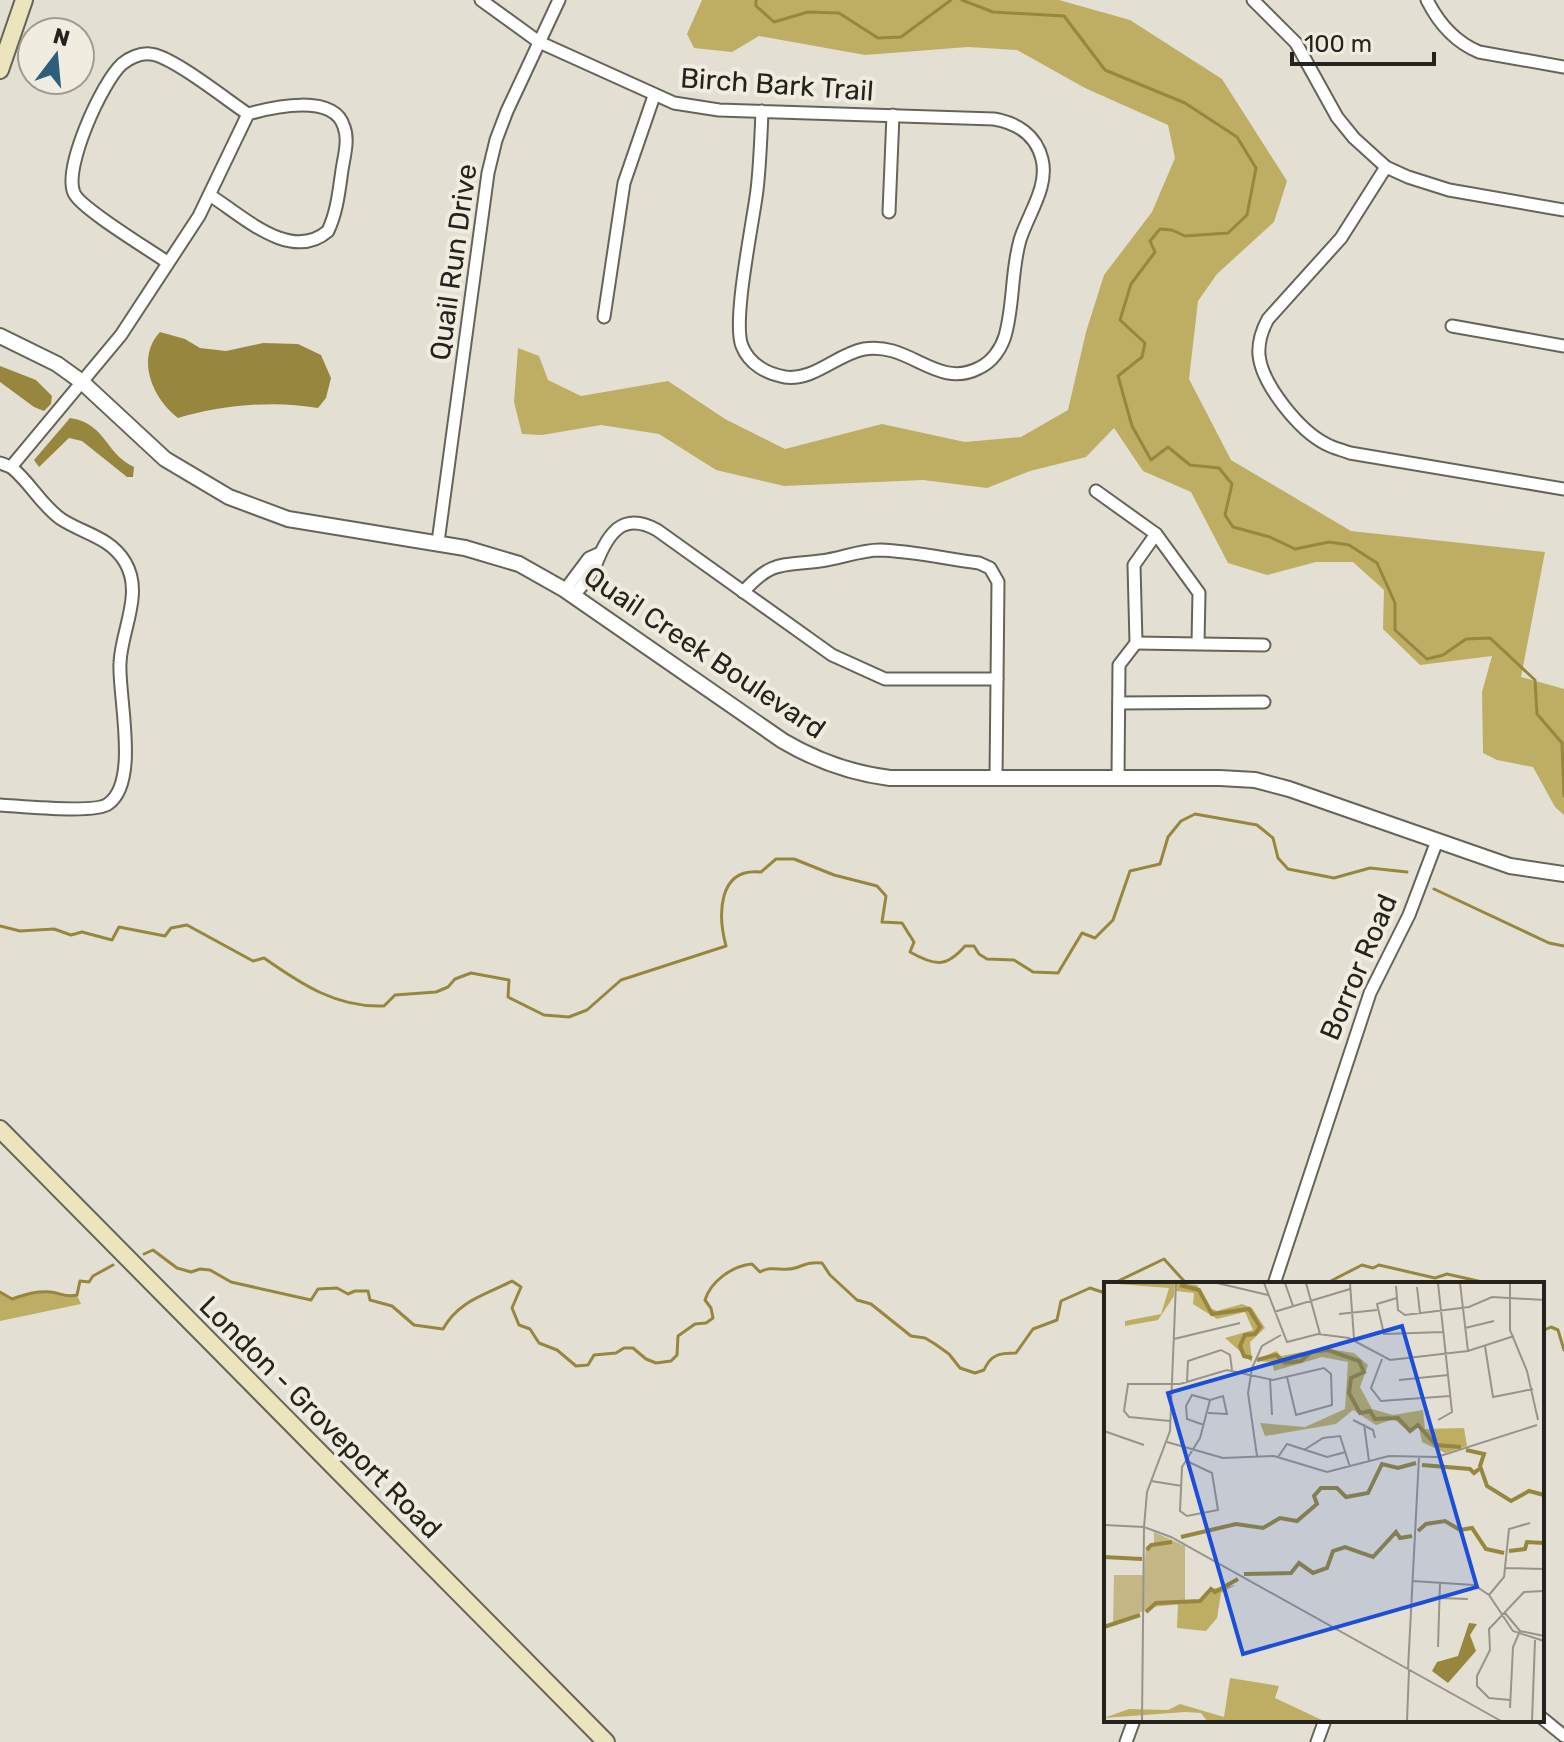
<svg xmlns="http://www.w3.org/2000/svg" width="1564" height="1742" font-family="Rubik,sans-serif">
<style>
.forest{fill:#bdae64}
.water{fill:#97873e}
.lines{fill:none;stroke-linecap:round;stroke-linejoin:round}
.stream{stroke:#97873e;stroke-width:3}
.minor-casing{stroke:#666458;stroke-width:15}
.tertiary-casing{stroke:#666458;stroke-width:18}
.secondary-casing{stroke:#666458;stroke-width:20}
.minor{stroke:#fff;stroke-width:11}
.tertiary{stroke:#fff;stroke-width:14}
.secondary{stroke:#ece4bc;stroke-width:16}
.labels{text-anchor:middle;stroke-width:8;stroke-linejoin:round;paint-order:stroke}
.street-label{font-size:28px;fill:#24231e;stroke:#f0ede0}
.inset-river{fill:none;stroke:#97873e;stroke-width:4}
.inset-road{fill:none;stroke:#97948b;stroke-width:2}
.view{fill:#1d4ed8;fill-opacity:0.15;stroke:#1d4ed8;stroke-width:4}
.inset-edge{fill:none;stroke:#24231e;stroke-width:4}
</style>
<rect width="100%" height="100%" fill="#e3e0d3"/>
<!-- forest -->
<g class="forest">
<polygon points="702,0 1059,0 1130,20 1222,79 1287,181 1274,222 1217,274 1198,301 1189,379 1231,460 1351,531 1545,552 1521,677 1564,689 1564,815 1555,807 1533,767 1497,760 1483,753 1482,692 1492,656 1420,665 1383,629 1384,590 1353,562 1316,562 1267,575 1228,563 1191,492 1143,471 1114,428 1086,457 1030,471 987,488 923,480 784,486 716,470 659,434 601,425 542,435 522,434 514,402 518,348 539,356 548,380 581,396 668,381 725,419 785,449 882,424 965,442 1021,437 1068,410 1086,332 1104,275 1152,212 1175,158 1168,125 1085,88 1017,50 968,47 865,55 759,36 732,52 694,48 687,34"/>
<path d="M0,1292L12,1299C26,1294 36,1291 51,1292C61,1293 66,1298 77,1295L81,1304L0,1321Z"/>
</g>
<!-- water -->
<g class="water">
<path d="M160,332L185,339L200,348L226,351L263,343L298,344L321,355L331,378L326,398L318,408C274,400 222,405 178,418C153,399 135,359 160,332Z"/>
<polygon points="0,366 36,380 52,396 51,404 44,411 34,407 0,382"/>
<path d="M70,418C106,423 105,454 134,467L133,477H127L82,441L69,438L39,467L34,460Z"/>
</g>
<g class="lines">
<!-- stream -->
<g class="stream">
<polyline points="756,0 756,6 774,22 808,12 839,13 878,38 901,37 951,0"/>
<polyline points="962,0 993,12 1064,16 1105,70 1185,103 1237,137 1256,168 1247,215 1228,233 1185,236 1172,230 1160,229 1150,241 1155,252 1131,284 1120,320 1145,343 1142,357 1118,376 1132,426 1151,460 1168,447 1190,465 1219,468 1232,484 1225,515 1233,527 1270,537 1295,549 1329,542 1349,545 1377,563 1395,603 1395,630 1427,659 1443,655 1466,639 1490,638 1535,680 1537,714 1562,743 1564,796"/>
<polyline points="1434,889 1549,943 1564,946"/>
<path d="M0,926L20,931L54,929L71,935L82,932L112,940L119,927L165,936L171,928L187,925L253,961L264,958C301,984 337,1008 384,1006L395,995L436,992L448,987L455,979L471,973L509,980L508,997L544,1015L569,1017L587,1010L621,980L726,946C718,916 717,867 761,872L776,859H794L834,875L877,886L886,896L882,922L902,923L914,942L910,952C935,966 946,968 965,946H974L979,954L987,959L1014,960L1033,972L1058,973L1082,933L1095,938L1113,920L1130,871L1160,864L1168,837L1181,821L1195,814L1257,825L1273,838L1278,858L1288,869L1334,878L1370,868L1407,872"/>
<path d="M144,1254L153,1250L177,1268L191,1272L200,1269L210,1270L231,1282L311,1300L318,1289L337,1288L348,1294L355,1291H368L370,1300L392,1306L414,1325L443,1329C459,1300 486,1295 512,1281L521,1287L512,1308L519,1325L530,1329L539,1343L557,1350L576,1366L588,1365L594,1355L616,1353L624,1348H633L646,1359L656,1363L671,1361L677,1355L678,1336L695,1324L706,1323L713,1318L711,1308L705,1300C711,1281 732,1266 752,1264L760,1272C772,1265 783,1272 795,1268C807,1264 809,1262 822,1263L830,1275L857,1300L871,1304L911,1336L925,1338L935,1344L949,1354L960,1368L975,1373L984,1370C991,1354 1000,1353 1016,1353L1033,1329L1057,1320L1061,1301L1090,1288L1102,1292L1106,1288"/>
<polyline points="1112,1284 1164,1259 1184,1281 1183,1284"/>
<polyline points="1325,1284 1362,1265 1373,1268 1379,1265 1435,1278 1447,1274 1491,1284"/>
<path d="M0,1292L12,1299C26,1294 36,1291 51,1292C61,1293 66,1298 77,1295L80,1281L89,1282L93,1276L113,1265"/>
<polyline points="1542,1331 1551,1327 1558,1330 1564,1350"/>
</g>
<defs>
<g id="minor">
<path d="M481,0L539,42L674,103L719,110L994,119C1017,123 1036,135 1042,159C1049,187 1028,214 1020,240C1011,271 1014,305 1005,336C1001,349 992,362 979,368C937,390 909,341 864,349C837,354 814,381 785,377C767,374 749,364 742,346C732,321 753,223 757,190C760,164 761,137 762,111"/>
<polyline points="1253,0 1296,43 1337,117 1354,138 1386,167 1408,177 1449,190 1564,210"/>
<path d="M1427,0C1439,24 1455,42 1479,52L1564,67"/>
<path d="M1386,167L1341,238L1268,319C1262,330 1258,342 1259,355C1262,385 1300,431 1326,444C1333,448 1342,450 1350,453L1564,489"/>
<path d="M211,196C243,216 291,263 328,231C337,212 339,191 342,170C344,157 349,140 344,127C334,93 273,107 248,114"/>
<polyline points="889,212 893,115"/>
<path d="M167,262C150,250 80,208 74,193C63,168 102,82 122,64C129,58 140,53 150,54C171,55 228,101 248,114"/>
<polyline points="604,317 624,183 654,96"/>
<polyline points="1452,326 1564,346"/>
<polyline points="0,463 11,467 121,335 199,216 248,114"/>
<polyline points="1096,491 1156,534 1199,593 1198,643"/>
<polyline points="438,542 488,173 496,140 507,111 559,0"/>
<polyline points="565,590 589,558 598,554"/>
<path d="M743,592C772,560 781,566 820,561C840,559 859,550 880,550C913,551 947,559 979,563L990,568L998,582L996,778"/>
<path d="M574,596C581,586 592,575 596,564C608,533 623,511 657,530L832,655L885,679H997"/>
<polyline points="1136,643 1264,645"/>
<polyline points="1119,703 1264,702"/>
<polyline points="1118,777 1119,665 1136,643 1134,565 1156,534"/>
<path d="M0,805C20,806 94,814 108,804C140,782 118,696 120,663C121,631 144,593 125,562C110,537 84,534 61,519C41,505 30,482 11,467"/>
<polyline points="1274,1284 1370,993 1409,915 1437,841"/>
<polyline points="1542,1718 1564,1736"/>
<polyline points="1126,1742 1134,1720"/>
<polyline points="1317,1742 1325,1720"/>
</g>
<path id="tertiary" d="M0,336L57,364L82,382L165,459L229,497L288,519L465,548L519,564L565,590L783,741C817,761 850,773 890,778H1220L1255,780L1289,789L1510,866L1564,874"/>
<g id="secondary">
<polyline points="0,70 24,0"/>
<polyline points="0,1129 606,1742"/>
</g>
</defs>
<!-- minor casing -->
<use href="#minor" class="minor-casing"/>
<!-- tertiary casing -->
<use href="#tertiary" class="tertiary-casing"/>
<!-- secondary casing -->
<use href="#secondary" class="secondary-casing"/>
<!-- minor -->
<use href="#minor" class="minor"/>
<!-- tertiary -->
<use href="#tertiary" class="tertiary"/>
<!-- secondary -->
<use href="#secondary" class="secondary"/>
</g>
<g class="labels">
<!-- street labels -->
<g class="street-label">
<text transform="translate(777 84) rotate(4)" y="10">Birch Bark Trail</text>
<text transform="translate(453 262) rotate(-82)" y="10">Quail Run Drive</text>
<text transform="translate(705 652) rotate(34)" y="10">Quail Creek Boulevard</text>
<text transform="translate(1358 967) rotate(-67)" y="10">Borror Road</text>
<text transform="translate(321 1417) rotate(45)" y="10">London - Groveport Road</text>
</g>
</g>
<!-- overview -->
<g transform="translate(1104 1282)">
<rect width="440" height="440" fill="#e3e0d3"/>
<path d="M50,250L81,264V322L48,325L9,343L10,293H40L42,264L50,261Z" fill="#c3b885"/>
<path d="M0,1H71L70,14L54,38L21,44V39L57,32L65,6ZM73,1L93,3L106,26L113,29L138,22L148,26L161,46L146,60L148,80L121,56L149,48L141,30L113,37L89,22L90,11L72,9ZM219,66L250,71L264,83L256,105L268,127L289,133L319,128L321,147L360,146L363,164L341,171L318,160L315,145L305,150L290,137L272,143L249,128L232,142L161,154L156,141L201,145L241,127L244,80L218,75L170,89L168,80L150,79L172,69L177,74ZM132,303L117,311L113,336L102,349L73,346L74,322L96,319L107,307ZM126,396L175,404L171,416L220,439H103L97,431L81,430L0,436L25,427L64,428L76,422L120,435Z" fill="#bdae64"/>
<path d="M365,341L373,342L366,353L372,369L344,401L328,389L333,380L354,374Z" fill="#97873e"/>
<path class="inset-river" d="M76,3L95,8L108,32L145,27L156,45L151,52L141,53L136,64L140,74L148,76M153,78L172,73L181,81L197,79L207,70L224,68L255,79L260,90L247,96L245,111L256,131L266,129L271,137L294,136L306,149L314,143L332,163L357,165M362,168L380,172L376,184L383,204L407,219L425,209L440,213M318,183L366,187L370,191L375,187M314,249L322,242L341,239L356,248L368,246L382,267L400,271M77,255L132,242L159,246L176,236L193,239L213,222L210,214L217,206H233L242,215L264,211L278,182L294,186L312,181M43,268L47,263L68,260M405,269L421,267L423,260L440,261M0,275L38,277M140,292L187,291L195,281L209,291L223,286L229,269L241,265L269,275L292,250L296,256L308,254M42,330L52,321L96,319L107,307L111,310L134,297M0,345L36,333"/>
<path class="inset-road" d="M113,1L164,13M160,1L183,60L214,52L245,56L286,78L364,69L410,54M181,1L189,24M202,1L216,52M246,1L250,57M334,1L348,130L334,138M356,1L364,69M406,1V48L423,89L434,138M292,4L294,28L301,33L365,25L388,15L440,18M313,5L316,31M293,16L273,22L280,52L339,50M170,30L246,7M235,32L273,28M361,46L390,39M70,57L136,41M381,64L389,115L429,107M278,77L267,106L277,119L346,114M166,97L168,133M295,98L344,93M83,100L84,79L117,68L126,73L128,88M104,131L123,132L119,114L106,118M249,138L269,148L271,156M66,139L25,135L20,129L24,102H76L123,88L169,98L220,86L227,92L228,123L192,133L183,95M260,142L265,179M100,143L83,137L82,124L88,113L106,118M0,149L40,163M63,160L119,176L170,174L223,190L285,174L333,175L433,143M200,168L219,156L236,154L246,185M153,174L144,111L148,86L158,64L177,53M174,175L183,162L223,175L242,170M85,180L108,191L114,228L83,234L76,229L78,185L96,156L106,118M47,199L78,204M0,243L40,245L67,255L397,439M40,245L43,210L66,149L72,1M401,286L440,287M308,299L370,303L385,313L409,349L440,359M385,313L400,295L405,247L426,241M336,316L364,317M401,331L416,349L440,354M334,365L336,300M304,387L315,175M406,418L385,416L373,404V394L386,368L385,347L420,310L440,309M406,426L409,365L416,349M38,439L40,245M303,439L305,388M428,439L431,358"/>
<path class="view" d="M298,44L373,305L139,372L64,111Z"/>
<rect width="440" height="440" class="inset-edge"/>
</g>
<!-- north arrow -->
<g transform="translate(56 56) rotate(16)"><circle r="38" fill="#f0ede0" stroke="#9e9c92" stroke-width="2"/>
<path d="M0-6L14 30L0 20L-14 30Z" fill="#2d5e7c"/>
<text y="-12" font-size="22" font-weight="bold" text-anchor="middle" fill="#24231e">N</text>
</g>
<!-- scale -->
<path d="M1292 52v12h142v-12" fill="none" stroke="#24231e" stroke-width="4"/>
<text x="1304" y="52" font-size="24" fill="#24231e" stroke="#f0ede0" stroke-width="6" paint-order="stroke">100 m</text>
</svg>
